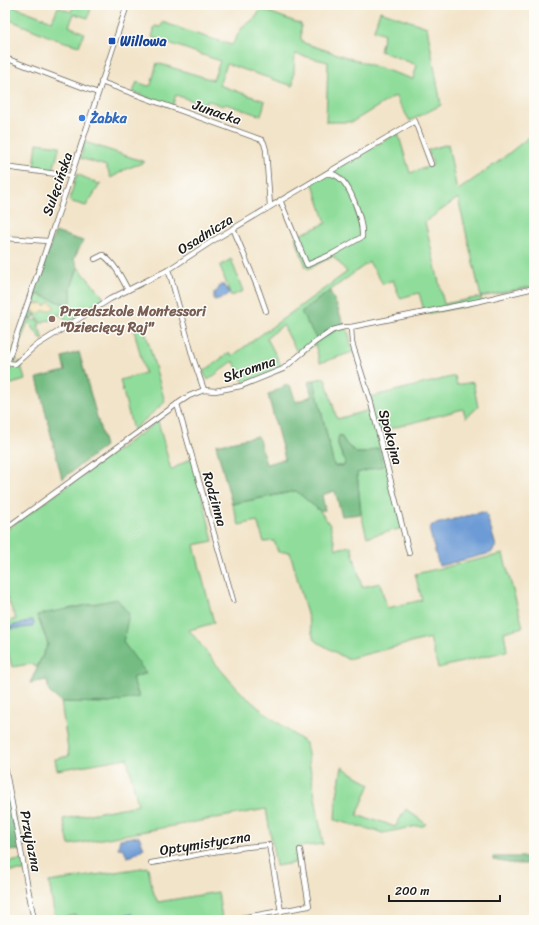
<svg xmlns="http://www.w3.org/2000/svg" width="539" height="925" font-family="Sriracha,sans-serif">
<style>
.green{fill:#90dd9b;stroke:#567c5c;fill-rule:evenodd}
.forest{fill:#74bc83;stroke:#486c50}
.sand{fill:#eeda9e;stroke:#857b5d}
.water{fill:#6d9bd5;stroke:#445c78}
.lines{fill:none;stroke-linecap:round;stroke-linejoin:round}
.minor-casing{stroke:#676259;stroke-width:6}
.minor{stroke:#fff;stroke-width:4.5}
.transit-dot{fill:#1a4fb4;stroke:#fdfcf7;stroke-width:1.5}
.shop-dot{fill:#3f7fe0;stroke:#fdfcf7;stroke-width:1.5}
.education-dot{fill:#8d6e63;stroke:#fdfcf7;stroke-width:1.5}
.labels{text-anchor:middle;stroke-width:3;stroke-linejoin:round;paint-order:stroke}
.transit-label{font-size:14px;font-weight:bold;fill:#164399;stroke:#fdfcf7;text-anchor:start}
.street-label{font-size:14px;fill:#1c1c1c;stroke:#fdfcf7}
.shop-label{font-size:14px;font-weight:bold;fill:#366cbe;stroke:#fdfcf7;text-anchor:start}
.education-label{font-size:14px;font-weight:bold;fill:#785e54;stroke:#fdfcf7;text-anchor:start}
</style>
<rect width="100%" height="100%" fill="#fdfcf7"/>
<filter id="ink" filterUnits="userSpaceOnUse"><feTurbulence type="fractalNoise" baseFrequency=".025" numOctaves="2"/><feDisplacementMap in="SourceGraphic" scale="8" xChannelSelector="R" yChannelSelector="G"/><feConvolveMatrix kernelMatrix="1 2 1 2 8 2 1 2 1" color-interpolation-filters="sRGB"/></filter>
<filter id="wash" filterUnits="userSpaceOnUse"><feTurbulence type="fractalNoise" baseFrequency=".012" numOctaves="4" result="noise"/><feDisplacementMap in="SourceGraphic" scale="16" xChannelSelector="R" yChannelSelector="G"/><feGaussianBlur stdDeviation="0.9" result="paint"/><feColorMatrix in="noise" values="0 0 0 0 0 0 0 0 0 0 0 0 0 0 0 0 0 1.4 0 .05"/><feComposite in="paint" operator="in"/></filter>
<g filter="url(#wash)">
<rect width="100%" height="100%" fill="#f2e4c9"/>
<!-- green -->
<g class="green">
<polygon points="6,5 10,5 52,21 58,7 71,12 74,5 92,5 88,18 74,14 69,26 84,33 79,46 55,39 5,18"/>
<polygon points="261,9 301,24 301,39 304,43 413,79 417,65 380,51 384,34 374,30 380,11 427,27 441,105 410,121 395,96 352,122 326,122 328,62 295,54 293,86 227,64 219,85 265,101 261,116 226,104 223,106 209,101 201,104 176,95 172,107 133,92 137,82 148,86 151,85 157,63 213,80 220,61 152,37 155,26 161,27 163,22 190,32 232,45 241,29 256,17"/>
<path d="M398,133L410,173L433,165L428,150L448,144L457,191L498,162L534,133V286L481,297L482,303L425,314L419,293L400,298L393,280L383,284L369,262L301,312L344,326L348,331L353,352L320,363L315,344L299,356L283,325L267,338L283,369L245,385L234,362H232L208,380L203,372L230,352L232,356L347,272L333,256L308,269L306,267L295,237L326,223L312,181ZM458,198L481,297L444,304L425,222Z"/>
<polygon points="85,142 145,162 126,169 111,178 106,166 80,158"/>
<polygon points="37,143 60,146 53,170 34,168"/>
<polygon points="77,174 99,184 101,183 86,206 69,201"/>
<polygon points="231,259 243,291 231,296 220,266"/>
<polygon points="78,267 105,299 67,324 66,321 60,314 48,321 47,320 41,323 32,309 37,294 71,301 71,288"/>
<polygon points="26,315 29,317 29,320 32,318 34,321 37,319 40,325 38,326 44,339 42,340 28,321 15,357 17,360 14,361 11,358"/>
<polygon points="144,327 165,402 133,430 120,380 145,373 134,330"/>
<path d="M20,361L25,380L5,386C5,374 13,368 20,361Z"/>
<path d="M455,376L457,385L473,382L478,407L466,418L463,409L378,432L403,528L367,537L361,514L357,473L383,466L378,448L364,453H357L347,445L341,436H339C335,444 341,453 345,461L344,466H334L314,380L325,378L337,419L373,409L370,397Z"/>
<path d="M158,421L171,470L193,457L213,541L194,545L214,623L189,630C207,652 224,676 245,696C264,713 285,728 306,743L323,844L298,847L300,862L276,866L266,809L69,845L63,819L138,805L127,758L57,770L55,759L69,756L61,702L110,703L139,696L132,678L146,673L37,616L48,644L37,667L30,664L12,667L5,640V622L16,619L5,593V531Z"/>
<polygon points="296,491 320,511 330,525 336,549 351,546 362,587 380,583 387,608 422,600 415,574 503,554 523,627 504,632 507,651 438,668 430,638 347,659 314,640 290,552 278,552 274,541 264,542 257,521 239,525 232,504"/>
<polygon points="342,767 370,784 357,815 371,820 374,819 395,827 406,809 426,824 424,826 417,826 383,833 335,820 336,801"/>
<polygon points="24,860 25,871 8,871 7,868 5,868 5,862"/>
<path d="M148,867C150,879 152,892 158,902L218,892L222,918L211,920H77L76,915L55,919L49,882Z"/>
</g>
<!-- forest -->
<g class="forest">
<polygon points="55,232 83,241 74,259 78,267 71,288 71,301 69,306 37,294 32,309 36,316 28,320 29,317 26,315"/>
<polygon points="330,291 337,306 344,326 317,340 301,312"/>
<polygon points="79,352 105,446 62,479 37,378 65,371 62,357"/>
<path d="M314,380L334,466H344L345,461C342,453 335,444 339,435L341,436L347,445L357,453H364L378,448L383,466L357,473L361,514L342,516L335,491L322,495L325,510L320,511L296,491L232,504L216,445L258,436L266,464L285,459L268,395L286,385H290L296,402L312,396L308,382Z"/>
<polygon points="117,599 129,614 123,642 146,673 132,678 139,697 110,703 61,702 49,692 47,680 30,683 48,644 37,615"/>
<polygon points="5,766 21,850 5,851"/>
<polygon points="493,857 534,857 534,864 515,864 493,860"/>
</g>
<!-- sand -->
<path class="sand" d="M50,302L54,305V308C52,310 46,312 43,310L41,313H35L32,309L34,303L39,304L42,303L45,306L48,303Z"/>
<!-- water -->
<g class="water">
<polygon points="220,285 224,285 228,290 229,294 223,298 214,300 214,293 218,290"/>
<polygon points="482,512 486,513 496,546 491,553 439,566 429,529 432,525"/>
<path d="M30,620H33L34,623L32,627L10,629V627C16,623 24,625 30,620Z"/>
<polygon points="139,836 144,848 132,856 127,857 124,849 118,848 120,839"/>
<polygon points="132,914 132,920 98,920 99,919"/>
</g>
</g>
<g filter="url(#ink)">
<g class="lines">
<defs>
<g id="minor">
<polyline points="5,10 7,5"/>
<polyline points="5,58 98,93"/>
<polyline points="101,82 262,140 264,143 266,150 270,206"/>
<polyline points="5,167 71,176"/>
<path d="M280,200L307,265L332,254L362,237C363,221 350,178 332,174C332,174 326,174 326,174"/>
<polyline points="233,228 259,291 266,311"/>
<polyline points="5,238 48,241"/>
<path d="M95,259L103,255C115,264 121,277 128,290"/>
<polyline points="168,270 171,278 193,358 204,390"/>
<polyline points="351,327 352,343 371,403 409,553"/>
<polyline points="7,363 15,364 34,347 110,299 168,270 214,240 415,121 431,164"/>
<polyline points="5,369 71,176 127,5"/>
<polyline points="177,404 233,600"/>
<polyline points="5,529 177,404 189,396 204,390 215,391 241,386 283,369 314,343 333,330 344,327 351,327 480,301 534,288"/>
<polyline points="5,767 34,920"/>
<path d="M151,863C190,857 229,847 269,845L281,911"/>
<polyline points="229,920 309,906 300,850"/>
</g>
</defs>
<!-- minor casing -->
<use href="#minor" class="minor-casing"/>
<!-- minor -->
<use href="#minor" class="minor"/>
</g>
</g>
<!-- markers -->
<rect class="transit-dot" x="108" y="37" width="8" height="8" rx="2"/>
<circle class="shop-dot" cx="82" cy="118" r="4"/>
<circle class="education-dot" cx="52" cy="319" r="4"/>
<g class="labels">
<!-- transit labels -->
<g class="transit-label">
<text x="120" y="46">Willowa</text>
</g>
<!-- street labels -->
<g class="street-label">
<text transform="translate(217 112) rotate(19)" y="5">Junacka</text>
<text transform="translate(57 184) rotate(-71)" y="5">Sulęcińska</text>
<text transform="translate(205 234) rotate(-32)" y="5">Osadnicza</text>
<text transform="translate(249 369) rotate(-19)" y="5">Skromna</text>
<text transform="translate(391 437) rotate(75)" y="5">Spokojna</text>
<text transform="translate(215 499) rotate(74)" y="5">Rodzinna</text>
<text transform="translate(31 841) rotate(79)" y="5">Przyjazna</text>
<text transform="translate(205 843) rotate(-9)" y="5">Optymistyczna</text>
</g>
<!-- shop labels -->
<g class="shop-label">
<text x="90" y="123">Żabka</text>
</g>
<!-- education labels -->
<g class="education-label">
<text x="60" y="316">Przedszkole Montessori<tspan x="60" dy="16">"Dziecięcy Raj"</tspan></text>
</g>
</g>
<!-- margin -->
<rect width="539" height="925" fill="none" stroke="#fdfcf7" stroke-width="20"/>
<!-- scale -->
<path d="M389 895v6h111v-6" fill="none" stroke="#1c1c1c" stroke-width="2"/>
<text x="395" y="895" font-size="12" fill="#1c1c1c" stroke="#fdfcf7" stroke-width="3" paint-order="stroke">200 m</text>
</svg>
